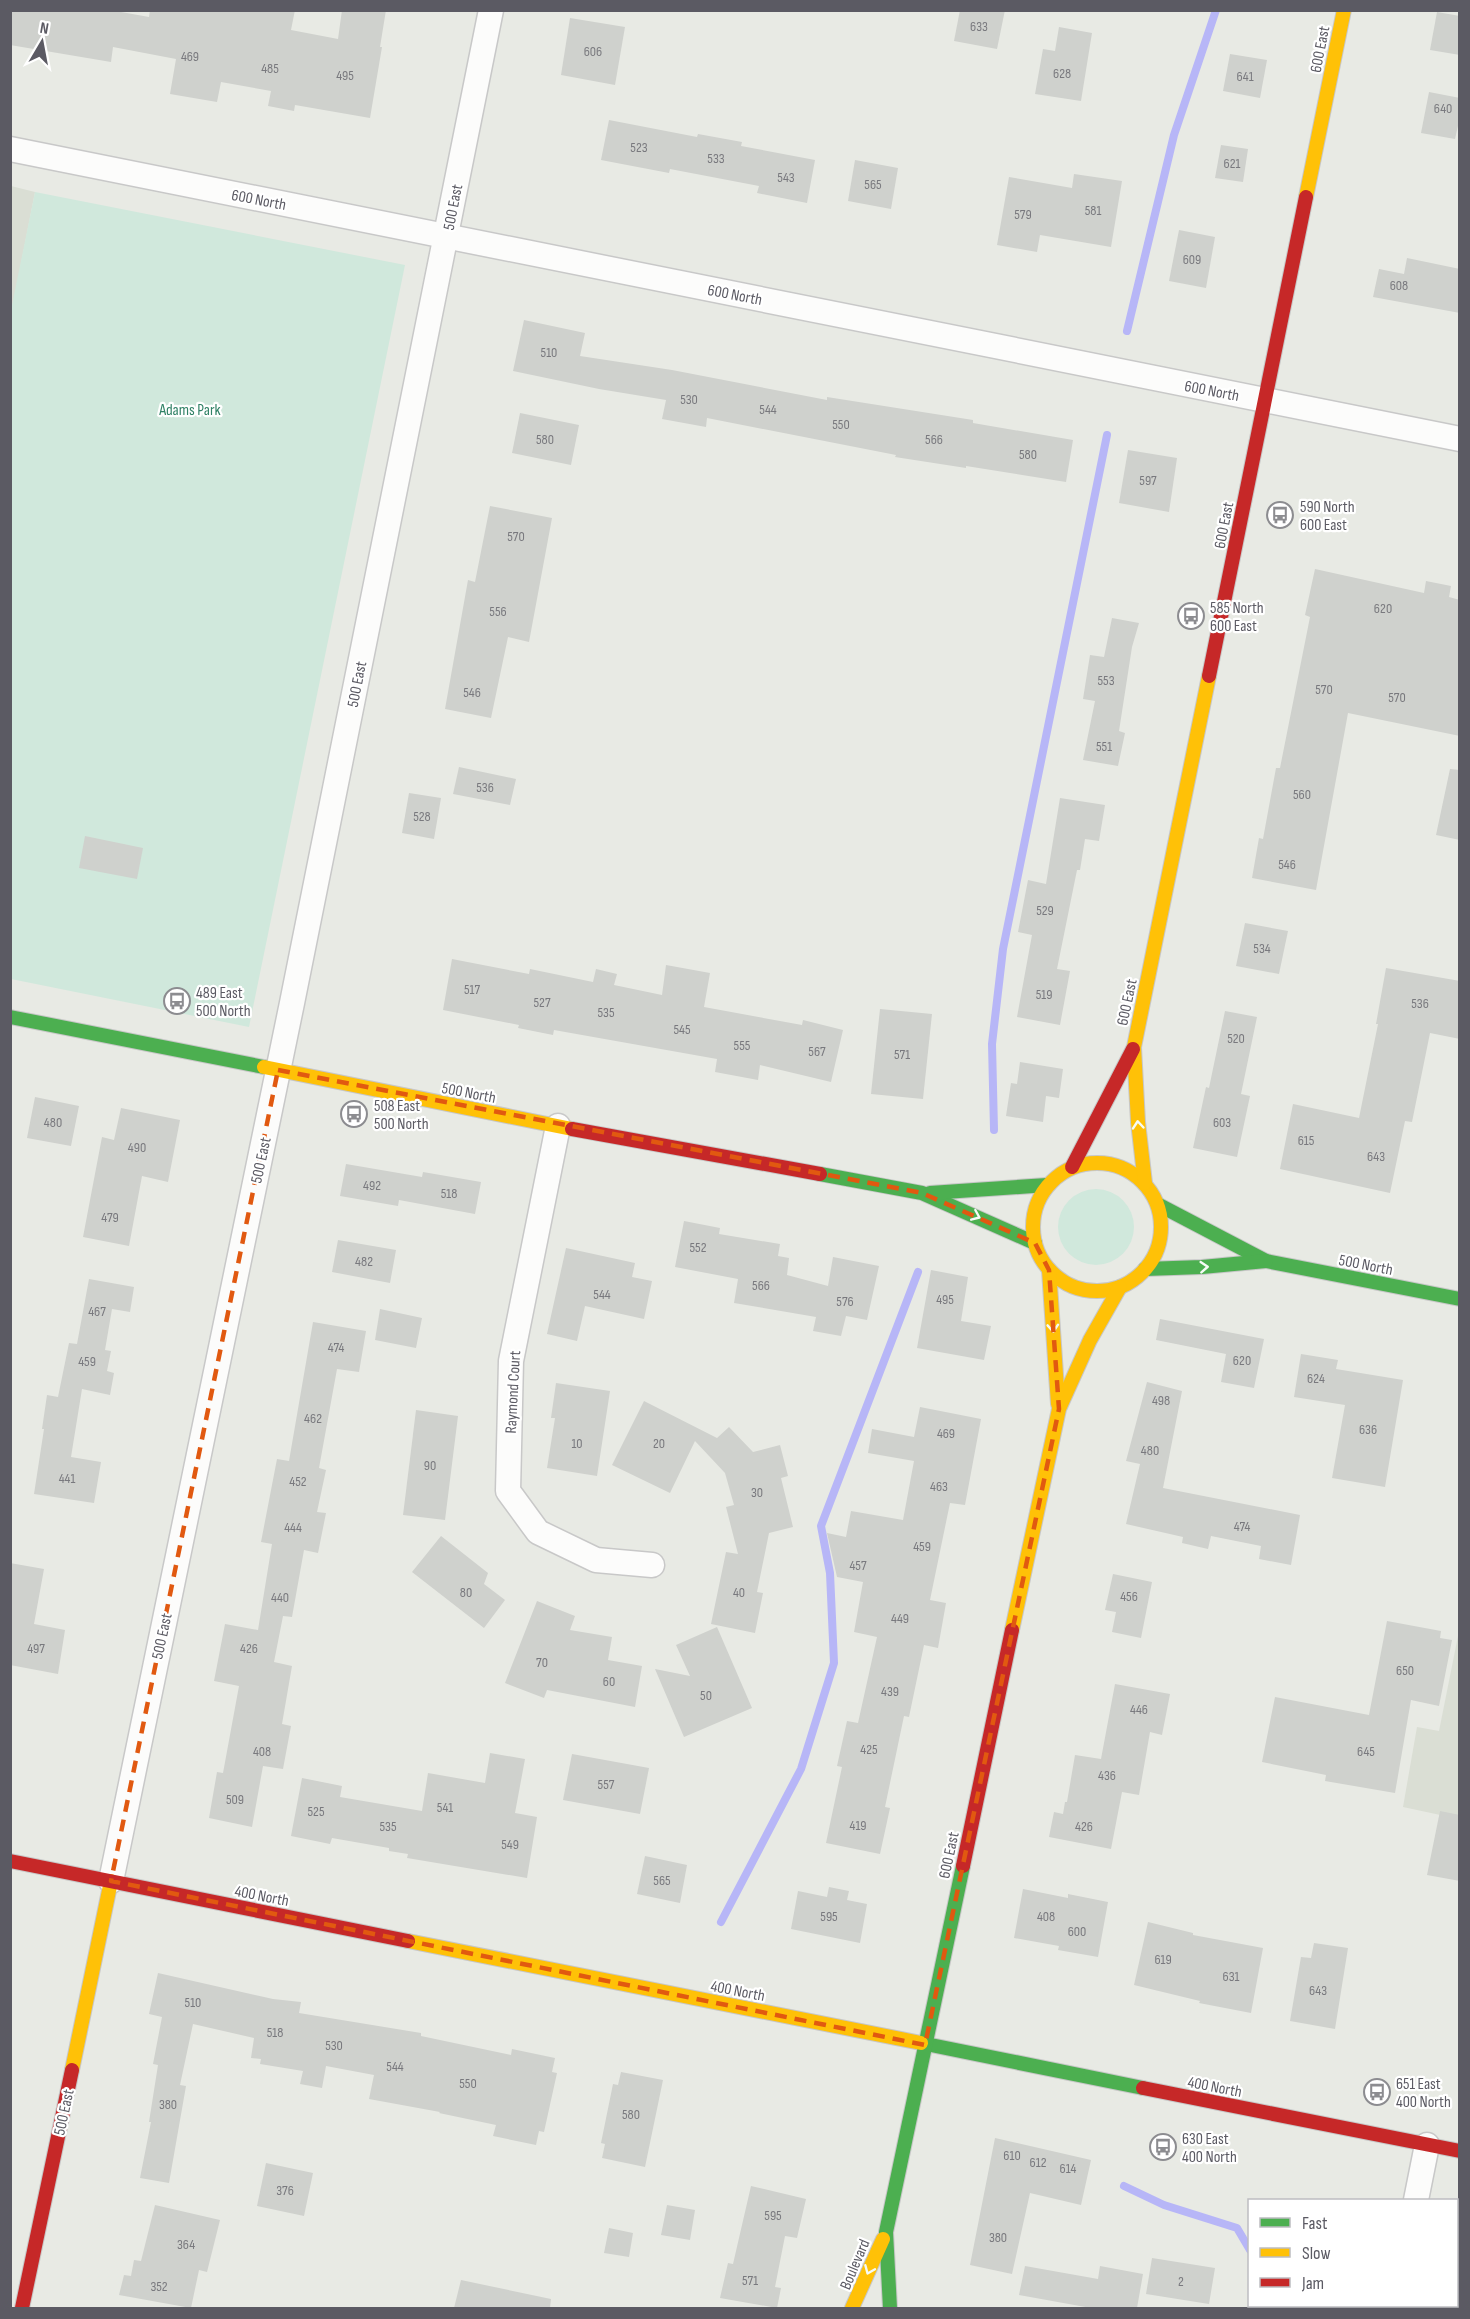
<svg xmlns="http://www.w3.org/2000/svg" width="1470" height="2319" font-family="'Sofia Sans Condensed',sans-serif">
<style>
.education{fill:#daded4}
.green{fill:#d0e8dc}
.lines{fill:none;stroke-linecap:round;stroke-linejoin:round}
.stream{stroke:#b7b6f7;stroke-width:8}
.building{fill:#cfd1cd}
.street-casing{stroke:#c8c8c8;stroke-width:27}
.fast-casing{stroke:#c7c7c7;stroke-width:16}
.slow-casing{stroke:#c7c7c7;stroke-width:16}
.jam-casing{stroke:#c7c7c7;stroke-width:16}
.street{stroke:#fcfcfb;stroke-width:24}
.fast{stroke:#4caf50;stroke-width:14}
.slow{stroke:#ffc107;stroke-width:14}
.jam{stroke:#c62828;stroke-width:14}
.oneway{stroke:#f6fbf6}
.marked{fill:none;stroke:#e15910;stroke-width:4.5;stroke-dasharray:12 8;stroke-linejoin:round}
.labels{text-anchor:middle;stroke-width:4.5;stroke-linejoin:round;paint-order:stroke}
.number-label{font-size:14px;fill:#79797e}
.street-label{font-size:16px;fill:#5b5a63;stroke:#fff}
.park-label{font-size:16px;fill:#318266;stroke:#fff}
.poi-label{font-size:16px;fill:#5b5a63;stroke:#fff;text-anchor:start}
</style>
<rect width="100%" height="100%" fill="#e8eae4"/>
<!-- education -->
<g class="education">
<polygon points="11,186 35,192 11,315"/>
<polygon points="1459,1631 1459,1819 1403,1807 1417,1727 1439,1731"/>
</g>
<!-- green -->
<g class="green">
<polygon points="35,192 405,265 249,1027 11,979 10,315"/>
<circle cx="1096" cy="1227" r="38"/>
</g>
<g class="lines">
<!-- stream -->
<g class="stream">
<polyline points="1127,331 1174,135 1216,10"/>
<polyline points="994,1130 992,1044 1003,949 1107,435"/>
<polyline points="721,1922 801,1769 834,1663 830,1573 821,1526 918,1272"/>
<polyline points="1124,2186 1164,2205 1237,2228 1250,2250"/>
<polyline points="1272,2306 1272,2308"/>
</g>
</g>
<!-- building -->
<g class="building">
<polygon points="10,10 110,10 149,17 150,10 295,10 291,30 338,39 342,10 386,10 380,47 382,47 370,118 295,105 294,111 268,106 271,91 221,82 217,102 170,94 176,59 113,47 111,62 10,45"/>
<polygon points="960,10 1005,10 997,49 954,41"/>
<polygon points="1437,12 1460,16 1460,55 1430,50"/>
<polygon points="570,18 625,27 615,85 561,75"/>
<polygon points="1059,27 1092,33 1081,101 1035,94 1043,49 1055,51"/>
<polygon points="1230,54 1267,60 1260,98 1223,91"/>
<polygon points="1429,92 1460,98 1460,117 1455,139 1421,133"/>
<polygon points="609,120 697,137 698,134 742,142 741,146 815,160 807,203 757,193 759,186 670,169 669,173 601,160"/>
<polygon points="1221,145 1248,149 1243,182 1215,178"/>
<polygon points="855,160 898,168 891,209 848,201"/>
<polygon points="1074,174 1122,181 1111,247 1040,235 1037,252 997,245 1009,177 1072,188"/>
<polygon points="1179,230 1215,237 1206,288 1169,281"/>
<polygon points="1407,258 1460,269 1460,313 1373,297 1379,269 1404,274"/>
<polygon points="524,320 585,333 580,356 672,370 827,400 827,397 973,420 973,423 1073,440 1066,482 966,466 966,468 895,457 896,455 707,418 706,427 662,419 666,400 599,389 513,371"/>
<polygon points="520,413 579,425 571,465 512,453"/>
<polygon points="1128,450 1177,458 1169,512 1119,503"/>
<polygon points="490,506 552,518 529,642 508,637 491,718 445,709 468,580 475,582"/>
<polygon points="1315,569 1424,593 1426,581 1451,586 1449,597 1460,600 1460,736 1348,713 1316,890 1252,878 1259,838 1263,839 1276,768 1280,768 1310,617 1305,615"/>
<polygon points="1112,618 1139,623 1132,647 1119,731 1125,733 1118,766 1083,760 1095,701 1083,699 1090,655 1104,657"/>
<polygon points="459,767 516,779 510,805 453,794"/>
<polygon points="1450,769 1460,770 1460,840 1436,835"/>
<polygon points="409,793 441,798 434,839 402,833"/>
<polygon points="1060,798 1105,805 1099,841 1085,839 1080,870 1077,870 1057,969 1070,971 1060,1025 1017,1017 1032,935 1018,932 1028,880 1046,884"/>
<polygon points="85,836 143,848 137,879 79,868"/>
<polygon points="1245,923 1288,931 1279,974 1236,966"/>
<polygon points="452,959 529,974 530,969 593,982 596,969 617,974 614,985 662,995 666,965 710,973 704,1007 802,1025 803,1020 843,1030 831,1082 760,1065 758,1080 715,1072 717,1059 554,1030 553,1035 518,1028 519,1025 443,1010"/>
<polygon points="1386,968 1460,981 1460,1039 1430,1033 1412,1122 1405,1121 1390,1193 1280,1169 1293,1104 1359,1118 1378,1024 1376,1024"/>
<polygon points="880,1009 932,1014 923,1099 871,1094"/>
<polygon points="1225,1011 1257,1017 1241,1094 1250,1096 1237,1157 1193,1148 1206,1087 1209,1088"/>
<polygon points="1020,1062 1063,1069 1059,1098 1046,1096 1043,1122 1006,1116 1011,1083 1017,1084"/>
<polygon points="35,1097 79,1106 71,1146 27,1138"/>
<polygon points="121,1108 180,1120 168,1182 142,1176 129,1246 83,1237 102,1137 114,1140"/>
<polygon points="346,1164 422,1177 423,1172 481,1182 475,1214 399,1200 398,1206 340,1196"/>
<polygon points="684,1221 720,1228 719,1234 780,1244 778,1256 789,1258 787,1275 828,1286 833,1257 879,1266 867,1320 846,1316 841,1336 813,1331 816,1317 734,1303 738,1279 675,1267"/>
<polygon points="338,1240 396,1250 390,1283 332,1272"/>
<polygon points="566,1248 635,1263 632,1277 652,1281 644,1319 585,1306 577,1341 547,1334"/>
<polygon points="931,1270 968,1277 961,1321 991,1326 984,1360 917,1348"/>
<polygon points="89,1279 134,1287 130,1312 112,1309 105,1350 111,1351 107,1371 114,1373 110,1395 82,1389 71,1457 101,1462 94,1503 34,1494 44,1429 42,1429 47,1395 58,1397 69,1343 77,1344"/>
<polygon points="380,1309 422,1318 416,1348 375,1340"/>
<polygon points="1160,1319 1264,1339 1254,1388 1221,1382 1226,1354 1156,1340"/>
<polygon points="313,1322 366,1331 359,1372 337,1369 319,1468 326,1470 317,1512 326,1513 318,1553 304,1550 292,1617 283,1616 274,1662 292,1666 282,1724 291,1726 283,1769 263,1766 252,1827 209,1818 217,1772 223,1773 239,1686 214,1681 225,1624 258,1630 272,1544 261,1542 277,1459 289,1461"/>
<polygon points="1301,1354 1338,1360 1336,1369 1403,1380 1385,1487 1332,1478 1345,1405 1294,1397"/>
<polygon points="1147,1382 1182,1391 1163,1488 1300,1515 1291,1565 1259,1559 1261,1546 1211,1536 1208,1549 1182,1543 1183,1537 1126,1524 1140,1464 1126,1461"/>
<polygon points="556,1383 610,1391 597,1476 547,1468 555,1418 551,1418"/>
<polygon points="644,1401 717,1438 729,1427 753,1452 780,1445 788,1476 781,1478 793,1527 769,1533 757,1592 763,1593 755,1633 711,1624 726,1552 738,1554 726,1507 734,1505 725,1473 695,1441 670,1493 612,1465"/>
<polygon points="920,1407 981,1419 965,1505 950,1503 930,1600 946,1603 938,1648 924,1645 909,1717 904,1716 885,1807 890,1808 880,1854 826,1843 842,1767 837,1766 847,1721 858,1723 877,1637 854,1632 863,1582 837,1577 827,1533 846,1537 851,1511 903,1520 914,1461 868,1453 872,1429 914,1437"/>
<polygon points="416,1410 458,1416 445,1520 403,1515"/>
<polygon points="441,1536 488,1573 484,1584 505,1600 484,1628 412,1572"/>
<polygon points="10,1563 44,1569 34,1624 65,1630 58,1674 10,1665"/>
<polygon points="1113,1574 1152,1582 1141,1638 1112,1632 1116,1612 1105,1610"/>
<polygon points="537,1601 575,1616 570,1630 612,1637 608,1660 642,1666 635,1707 547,1690 544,1698 505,1683"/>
<polygon points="1387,1621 1441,1631 1440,1638 1452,1640 1439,1706 1411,1700 1395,1793 1325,1781 1326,1775 1262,1762 1275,1697 1369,1715"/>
<polygon points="717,1627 752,1708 684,1737 655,1669 690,1676 676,1645"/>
<polygon points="1115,1684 1170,1694 1162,1735 1150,1732 1139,1795 1122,1792 1111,1849 1049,1837 1054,1812 1063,1814 1065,1802 1067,1802 1075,1755 1101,1759"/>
<polygon points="490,1753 525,1759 515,1813 537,1817 527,1878 407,1858 408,1854 389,1851 389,1848 332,1838 330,1844 291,1836 302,1778 342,1786 340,1797 422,1811 428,1773 485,1783"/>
<polygon points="572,1754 649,1768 640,1814 563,1800"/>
<polygon points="1440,1811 1460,1815 1460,1881 1427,1875"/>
<polygon points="645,1856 687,1865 680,1903 637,1894"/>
<polygon points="829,1887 849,1891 847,1900 867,1904 860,1943 791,1929 798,1891 827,1897"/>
<polygon points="1023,1889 1068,1898 1068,1894 1108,1902 1098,1957 1058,1950 1059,1946 1014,1938"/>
<polygon points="1148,1922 1193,1933 1193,1935 1263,1948 1251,2013 1199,2003 1200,2001 1134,1985"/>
<polygon points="1314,1943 1348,1948 1335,2029 1290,2021 1301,1957 1311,1958"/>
<polygon points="158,1973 273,1999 301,2002 299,2013 421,2033 421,2036 511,2055 512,2049 555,2058 552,2072 557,2073 544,2132 539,2131 536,2145 493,2136 496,2125 439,2113 440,2112 369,2099 374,2075 326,2066 322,2088 300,2084 303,2071 260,2064 261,2059 251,2058 254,2038 193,2024 180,2085 186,2086 169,2183 140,2178 151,2122 149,2122 158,2065 153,2064 162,2017 149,2014"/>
<polygon points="621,2072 663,2080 645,2167 602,2158 605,2144 601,2143 613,2084 618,2085"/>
<polygon points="995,2138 1091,2160 1081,2205 1030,2193 1012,2274 970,2265"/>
<polygon points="266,2163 313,2173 304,2216 257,2206"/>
<polygon points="751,2186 806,2199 797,2238 785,2236 775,2287 781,2288 777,2308 720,2298 728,2263 733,2264"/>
<polygon points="155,2205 220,2220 207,2272 199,2270 191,2308 119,2295 124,2275 131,2276 134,2260 141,2261"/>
<polygon points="667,2205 695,2210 690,2240 661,2235"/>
<polygon points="609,2228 633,2233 629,2257 604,2253"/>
<polygon points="1152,2258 1215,2268 1209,2304 1146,2294"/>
<polygon points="1025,2266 1098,2279 1100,2266 1143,2274 1137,2308 1091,2308 1019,2295"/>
<polygon points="461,2280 551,2299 550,2308 454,2308"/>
</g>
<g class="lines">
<defs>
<g id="street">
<polyline points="10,149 1460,439"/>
<polyline points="558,1126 511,1361 508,1491 538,1532 596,1560 652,1565"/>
<polyline points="111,1881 292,1003 491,10"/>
<polyline points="1416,2200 1427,2145"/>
<polyline points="1396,2308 1396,2306"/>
</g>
<g id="fast">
<polyline points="10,1017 264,1067"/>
<polyline points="820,1174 922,1193 1035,1243"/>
<polyline points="930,1193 1047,1185"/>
<polyline points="1159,1205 1266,1261 1460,1299"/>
<polyline points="1145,1269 1202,1267 1266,1261"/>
<polyline points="921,2043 1143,2088"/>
<polyline points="890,2308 886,2232 963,1866"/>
</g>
<g id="slow">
<polyline points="1306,197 1344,10"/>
<polyline points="264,1067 572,1129"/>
<circle cx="1097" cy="1227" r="64"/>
<polyline points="1145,1183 1138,1122 1134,1047 1209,676"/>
<polyline points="1049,1270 1058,1404"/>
<polyline points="1012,1630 1059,1409 1090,1340 1120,1287"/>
<polyline points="408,1941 921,2043"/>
<polyline points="72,2070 111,1881"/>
<polyline points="852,2308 883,2239"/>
</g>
<g id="jam">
<polyline points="1209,676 1306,197"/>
<polyline points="572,1129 820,1174"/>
<polyline points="1072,1167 1133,1049"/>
<polyline points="10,1861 408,1941"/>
<polyline points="963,1866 1012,1630"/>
<polyline points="1143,2088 1460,2151"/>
<polyline points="22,2308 72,2070"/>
</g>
</defs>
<!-- street casing -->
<use href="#street" class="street-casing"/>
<!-- fast casing -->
<use href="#fast" class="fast-casing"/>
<!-- slow casing -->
<use href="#slow" class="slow-casing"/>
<!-- jam casing -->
<use href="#jam" class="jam-casing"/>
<!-- street -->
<use href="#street" class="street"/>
<!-- fast -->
<use href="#fast" class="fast"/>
<!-- slow -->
<use href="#slow" class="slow"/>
<!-- jam -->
<use href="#jam" class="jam"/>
</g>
<!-- one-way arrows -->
<defs><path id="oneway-chevron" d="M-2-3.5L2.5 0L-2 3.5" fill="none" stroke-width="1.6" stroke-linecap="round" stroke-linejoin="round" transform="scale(1.5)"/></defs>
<g class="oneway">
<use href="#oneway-chevron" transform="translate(1138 1125) rotate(-95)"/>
<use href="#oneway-chevron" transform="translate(976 1216) rotate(23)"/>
<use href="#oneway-chevron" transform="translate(1204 1267) rotate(-4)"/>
<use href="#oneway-chevron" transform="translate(1053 1328) rotate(86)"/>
<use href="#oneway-chevron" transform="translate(869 2270) rotate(113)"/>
</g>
<!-- marked area -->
<path class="marked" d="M278,1070L922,1193L1035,1243L1049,1270L1059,1409L925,2045L111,1881Z"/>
<!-- icons -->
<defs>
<symbol id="bus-ring" viewBox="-11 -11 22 22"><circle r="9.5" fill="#fff" stroke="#8c8c90" stroke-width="1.5"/><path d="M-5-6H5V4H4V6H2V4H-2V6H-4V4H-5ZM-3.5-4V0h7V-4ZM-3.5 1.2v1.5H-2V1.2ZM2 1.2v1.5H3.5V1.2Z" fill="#8c8c90"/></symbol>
</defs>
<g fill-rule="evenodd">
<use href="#bus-ring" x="1265" y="500" width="30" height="30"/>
<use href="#bus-ring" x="1176" y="601" width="30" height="30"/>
<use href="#bus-ring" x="162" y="986" width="30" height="30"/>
<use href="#bus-ring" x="339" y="1099" width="30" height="30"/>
<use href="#bus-ring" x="1362" y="2077" width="30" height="30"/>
<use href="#bus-ring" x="1148" y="2132" width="30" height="30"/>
</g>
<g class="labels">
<!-- number labels -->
<g class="number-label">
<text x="979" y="31">633</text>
<text x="593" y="56">606</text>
<text x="190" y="61">469</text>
<text x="270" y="73">485</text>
<text x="1062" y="78">628</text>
<text x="345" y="80">495</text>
<text x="1245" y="81">641</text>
<text x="1443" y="113">640</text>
<text x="639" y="152">523</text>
<text x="716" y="163">533</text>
<text x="1232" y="168">621</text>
<text x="786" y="182">543</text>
<text x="873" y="189">565</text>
<text x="1093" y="215">581</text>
<text x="1023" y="219">579</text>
<text x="1192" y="264">609</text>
<text x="1399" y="290">608</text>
<text x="549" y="357">510</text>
<text x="689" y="404">530</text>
<text x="768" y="414">544</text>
<text x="841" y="429">550</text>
<text x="545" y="444">580</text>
<text x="934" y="444">566</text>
<text x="1028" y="459">580</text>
<text x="1148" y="485">597</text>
<text x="516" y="541">570</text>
<text x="1383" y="613">620</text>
<text x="498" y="616">556</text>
<text x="1106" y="685">553</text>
<text x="1324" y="694">570</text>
<text x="472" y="697">546</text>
<text x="1397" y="702">570</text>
<text x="1104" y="751">551</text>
<text x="485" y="792">536</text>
<text x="1302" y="799">560</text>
<text x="422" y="821">528</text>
<text x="1287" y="869">546</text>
<text x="1045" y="915">529</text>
<text x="1262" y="953">534</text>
<text x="472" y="994">517</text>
<text x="1044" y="999">519</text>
<text x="542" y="1007">527</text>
<text x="1420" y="1008">536</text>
<text x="606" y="1017">535</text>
<text x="682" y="1034">545</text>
<text x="1236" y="1043">520</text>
<text x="742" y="1050">555</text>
<text x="817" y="1056">567</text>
<text x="902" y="1059">571</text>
<text x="53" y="1127">480</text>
<text x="1222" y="1127">603</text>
<text x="1306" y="1145">615</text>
<text x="137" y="1152">490</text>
<text x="1376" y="1161">643</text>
<text x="372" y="1190">492</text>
<text x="449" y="1198">518</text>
<text x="110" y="1222">479</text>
<text x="698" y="1252">552</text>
<text x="364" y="1266">482</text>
<text x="761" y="1290">566</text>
<text x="602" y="1299">544</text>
<text x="945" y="1304">495</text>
<text x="845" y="1306">576</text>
<text x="97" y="1316">467</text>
<text x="336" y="1352">474</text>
<text x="1242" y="1365">620</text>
<text x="87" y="1366">459</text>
<text x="1316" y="1383">624</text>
<text x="1161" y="1405">498</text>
<text x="313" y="1423">462</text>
<text x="1368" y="1434">636</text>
<text x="946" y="1438">469</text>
<text x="577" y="1448">10</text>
<text x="659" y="1448">20</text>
<text x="1150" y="1455">480</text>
<text x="430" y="1470">90</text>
<text x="67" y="1483">441</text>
<text x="298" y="1486">452</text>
<text x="939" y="1491">463</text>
<text x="757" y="1497">30</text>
<text x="1242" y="1531">474</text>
<text x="293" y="1532">444</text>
<text x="922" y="1551">459</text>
<text x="858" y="1570">457</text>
<text x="466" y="1597">80</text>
<text x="739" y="1597">40</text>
<text x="1129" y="1601">456</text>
<text x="280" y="1602">440</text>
<text x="900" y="1623">449</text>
<text x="36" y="1653">497</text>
<text x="249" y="1653">426</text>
<text x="542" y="1667">70</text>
<text x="1405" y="1675">650</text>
<text x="609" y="1686">60</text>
<text x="890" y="1696">439</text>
<text x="706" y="1700">50</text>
<text x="1139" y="1714">446</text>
<text x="869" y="1754">425</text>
<text x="262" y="1756">408</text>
<text x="1366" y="1756">645</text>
<text x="1107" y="1780">436</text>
<text x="606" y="1789">557</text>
<text x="235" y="1804">509</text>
<text x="445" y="1812">541</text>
<text x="316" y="1816">525</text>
<text x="858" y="1830">419</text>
<text x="388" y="1831">535</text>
<text x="1084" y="1831">426</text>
<text x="510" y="1849">549</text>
<text x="662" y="1885">565</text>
<text x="829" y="1921">595</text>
<text x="1046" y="1921">408</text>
<text x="1077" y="1936">600</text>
<text x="1163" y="1964">619</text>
<text x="1231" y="1981">631</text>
<text x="1318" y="1995">643</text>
<text x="193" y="2007">510</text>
<text x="275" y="2037">518</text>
<text x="334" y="2050">530</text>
<text x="395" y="2071">544</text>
<text x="468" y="2088">550</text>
<text x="168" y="2109">380</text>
<text x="631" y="2119">580</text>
<text x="1012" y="2160">610</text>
<text x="1038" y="2167">612</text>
<text x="1068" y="2173">614</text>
<text x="285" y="2195">376</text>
<text x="773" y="2220">595</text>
<text x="998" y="2242">380</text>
<text x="186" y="2249">364</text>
<text x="750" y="2285">571</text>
<text x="1181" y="2286">2</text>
<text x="159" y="2291">352</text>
</g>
<!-- street labels -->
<g class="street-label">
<text transform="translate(1319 49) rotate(-79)" y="6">600 East</text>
<text transform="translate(259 199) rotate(11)" y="6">600 North</text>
<text transform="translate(452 207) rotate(-79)" y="6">500 East</text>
<text transform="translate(735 294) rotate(11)" y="6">600 North</text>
<text transform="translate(1212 390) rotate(11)" y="6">600 North</text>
<text transform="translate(1223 525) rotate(-79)" y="6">600 East</text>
<text transform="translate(356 684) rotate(-79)" y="6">500 East</text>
<text transform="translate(1126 1002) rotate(-78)" y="6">600 East</text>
<text transform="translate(469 1092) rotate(11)" y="6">500 North</text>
<text transform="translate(260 1160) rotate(-78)" y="6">500 East</text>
<text transform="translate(1366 1264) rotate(11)" y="6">500 North</text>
<text transform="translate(512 1392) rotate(-87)" y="6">Raymond Court</text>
<text transform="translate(161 1636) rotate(-78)" y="6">500 East</text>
<text transform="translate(948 1855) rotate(-78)" y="6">600 East</text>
<text transform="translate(262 1895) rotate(11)" y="6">400 North</text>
<text transform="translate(738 1990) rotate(11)" y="6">400 North</text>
<text transform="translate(1215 2086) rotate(11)" y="6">400 North</text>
<text transform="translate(63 2112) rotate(-78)" y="6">500 East</text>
<text transform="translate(854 2264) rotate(-67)" y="6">Boulevard</text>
</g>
<!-- park labels -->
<g class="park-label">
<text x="190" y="415">Adams Park</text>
</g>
<!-- poi labels -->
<g class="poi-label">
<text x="1300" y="512">590 North<tspan x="1300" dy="18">600 East</tspan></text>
<text x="1210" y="613">585 North<tspan x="1210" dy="18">600 East</tspan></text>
<text x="196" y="998">489 East<tspan x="196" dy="18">500 North</tspan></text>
<text x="374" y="1111">508 East<tspan x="374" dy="18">500 North</tspan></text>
<text x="1396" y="2089">651 East<tspan x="1396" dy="18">400 North</tspan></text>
<text x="1182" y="2144">630 East<tspan x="1182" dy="18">400 North</tspan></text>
</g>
</g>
<!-- border -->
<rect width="1470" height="2319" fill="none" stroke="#5b5a63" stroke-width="24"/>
<!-- legend -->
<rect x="1248" y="2199" width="210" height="108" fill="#ffffff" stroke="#bdbdc1" stroke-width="1.5"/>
<rect x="1260" y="2218" width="30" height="9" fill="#4caf50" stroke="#bdbdc1" stroke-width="1.5"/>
<text x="1302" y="2229" font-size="18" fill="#5b5a63">Fast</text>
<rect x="1260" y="2248" width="30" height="9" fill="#ffc107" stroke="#bdbdc1" stroke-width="1.5"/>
<text x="1302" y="2259" font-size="18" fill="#5b5a63">Slow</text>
<rect x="1260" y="2278" width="30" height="9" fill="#c62828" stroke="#bdbdc1" stroke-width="1.5"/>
<text x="1302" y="2289" font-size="18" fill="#5b5a63">Jam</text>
<!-- north arrow -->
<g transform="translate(42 42) rotate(10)" stroke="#ffffff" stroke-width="4.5" paint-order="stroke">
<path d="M0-4.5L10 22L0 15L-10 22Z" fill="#5b5a63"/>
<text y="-9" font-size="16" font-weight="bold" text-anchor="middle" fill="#5b5a63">N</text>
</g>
</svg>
